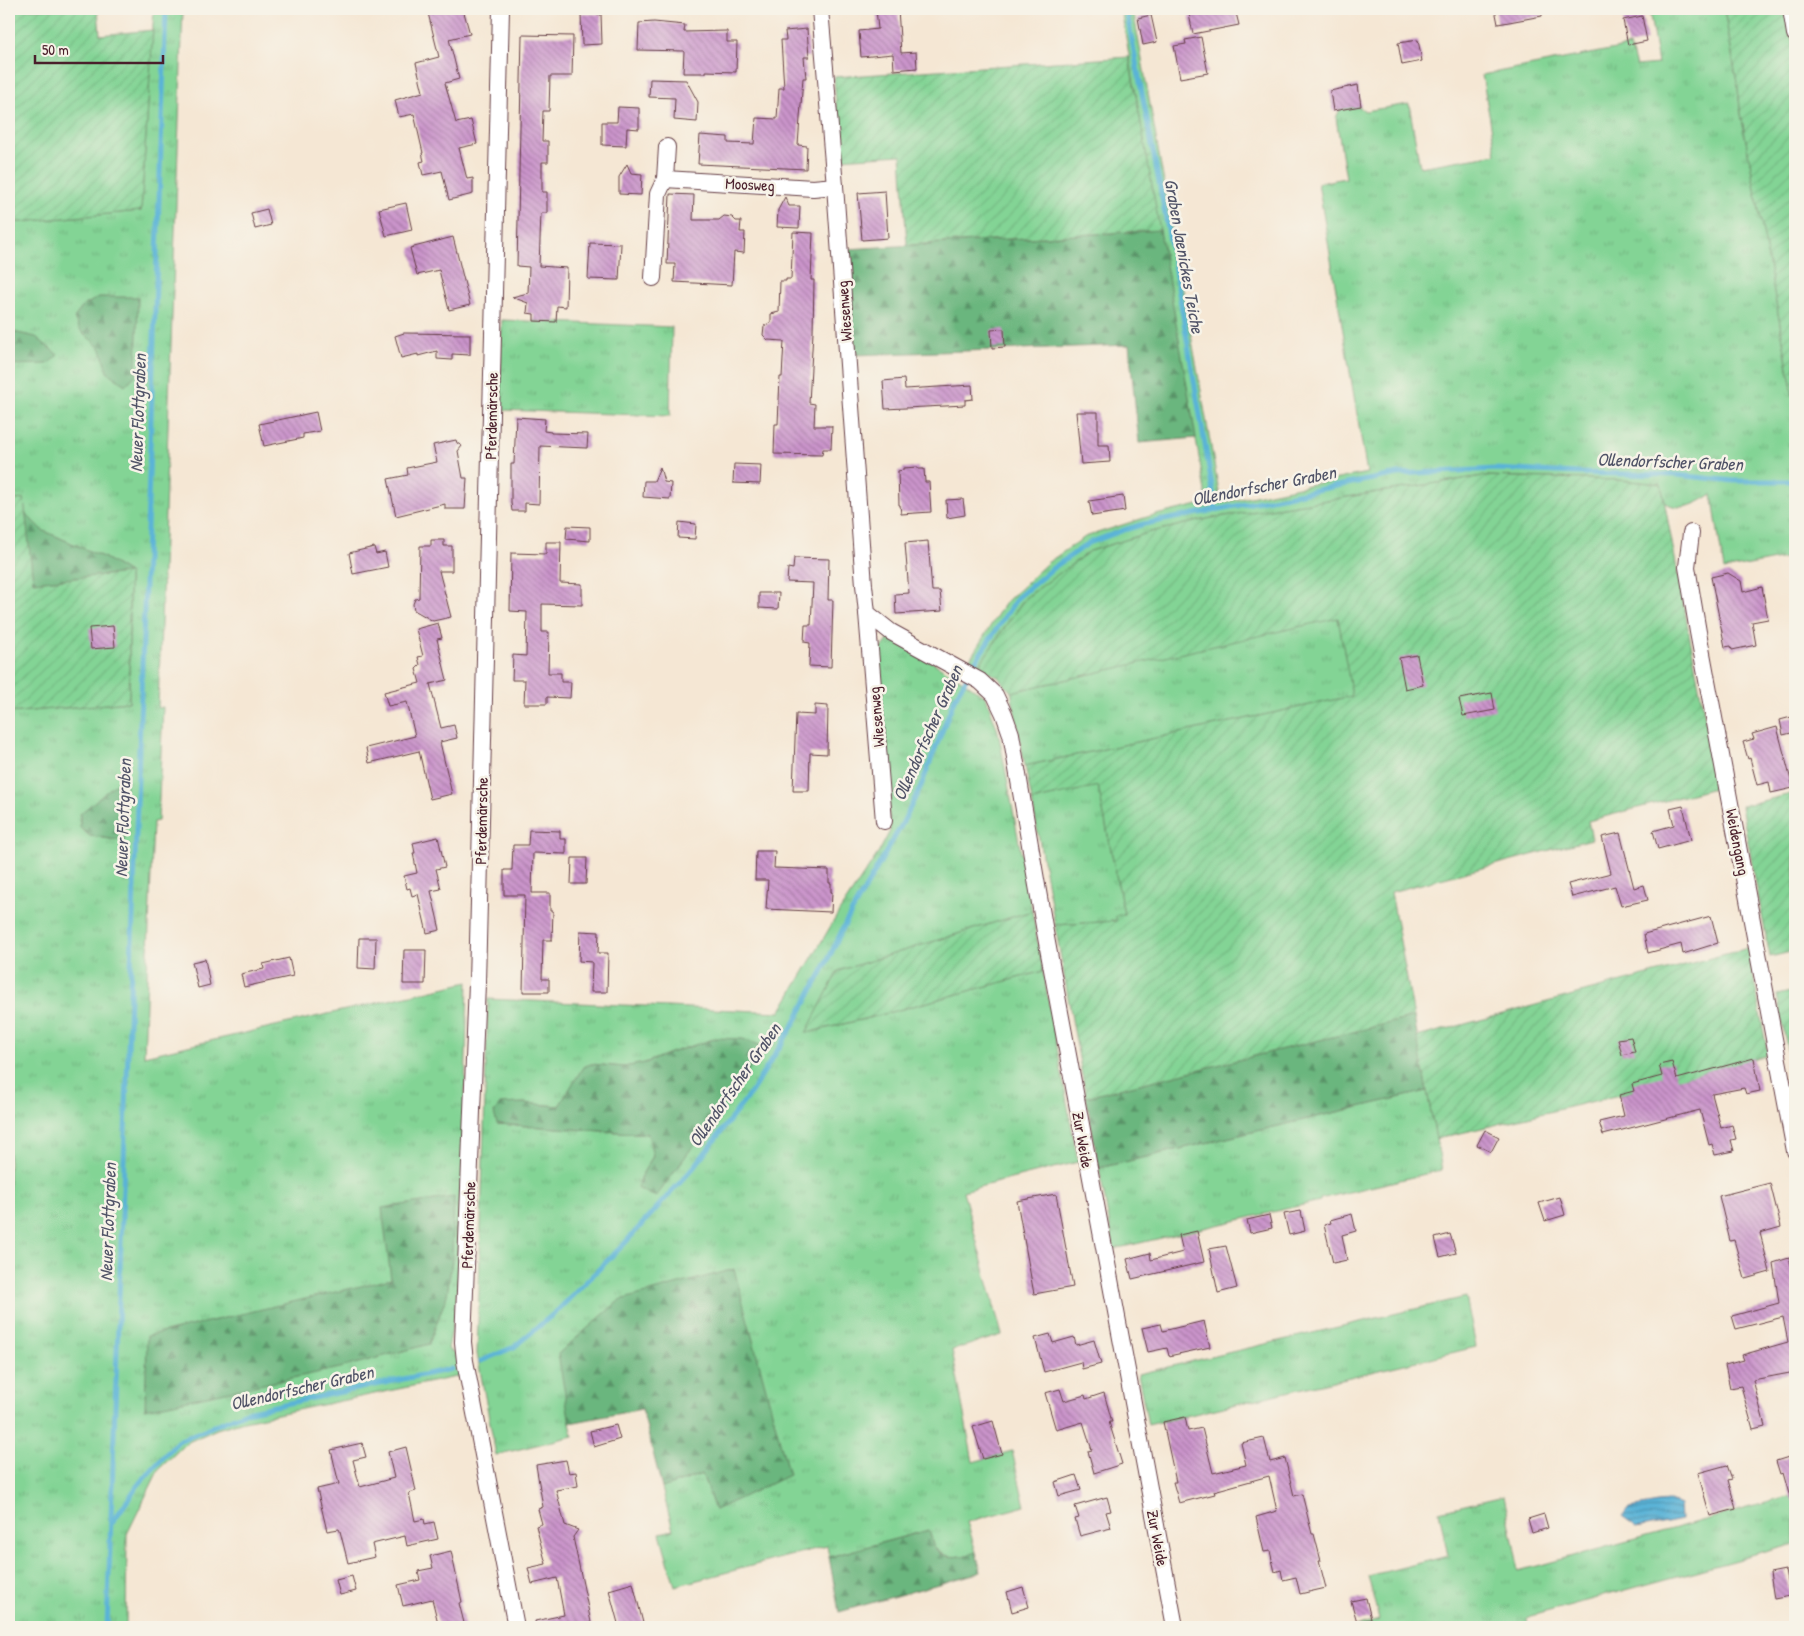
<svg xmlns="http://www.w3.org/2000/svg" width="1804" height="1636" font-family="'Patrick Hand',sans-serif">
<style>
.grass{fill:url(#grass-tufts);stroke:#667a60;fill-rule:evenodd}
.forest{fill:url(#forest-firs);stroke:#5a6a54}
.garden{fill:url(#garden-furrows);stroke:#667a60}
.water{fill:url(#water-rules);stroke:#526981}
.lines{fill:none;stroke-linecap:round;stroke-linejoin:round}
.stream{stroke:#5ab3d7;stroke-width:5}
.building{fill:url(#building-back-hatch)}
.minor-casing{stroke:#643d44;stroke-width:18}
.minor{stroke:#fff;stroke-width:16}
.labels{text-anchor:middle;stroke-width:5;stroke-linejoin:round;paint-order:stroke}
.street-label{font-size:16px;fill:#4a1f2b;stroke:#f7f3e8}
.water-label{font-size:18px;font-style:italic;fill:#505367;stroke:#f7f3e8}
</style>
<defs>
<pattern id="grass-tufts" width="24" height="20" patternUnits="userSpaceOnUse" patternTransform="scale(1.25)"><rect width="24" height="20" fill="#83d495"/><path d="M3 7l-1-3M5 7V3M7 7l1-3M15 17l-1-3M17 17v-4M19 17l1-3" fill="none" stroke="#73b681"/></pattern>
<pattern id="forest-firs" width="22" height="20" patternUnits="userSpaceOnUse" patternTransform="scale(1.25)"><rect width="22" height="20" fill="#6ab67e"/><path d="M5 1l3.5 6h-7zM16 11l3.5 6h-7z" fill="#599367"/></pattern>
<pattern id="garden-furrows" width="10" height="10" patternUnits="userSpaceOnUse" patternTransform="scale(1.25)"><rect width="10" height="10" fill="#83d495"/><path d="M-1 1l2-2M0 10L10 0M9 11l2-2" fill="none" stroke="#73b681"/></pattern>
<pattern id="water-rules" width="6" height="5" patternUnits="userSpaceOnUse" patternTransform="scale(1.25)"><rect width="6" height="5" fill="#5ab3d7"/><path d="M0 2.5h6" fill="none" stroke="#4c91af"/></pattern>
<pattern id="building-back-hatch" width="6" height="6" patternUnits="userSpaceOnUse" patternTransform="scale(1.25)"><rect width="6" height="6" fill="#ca94cb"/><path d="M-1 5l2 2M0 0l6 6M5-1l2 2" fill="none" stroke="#a678a5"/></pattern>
</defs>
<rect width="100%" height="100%" fill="#f7f3e8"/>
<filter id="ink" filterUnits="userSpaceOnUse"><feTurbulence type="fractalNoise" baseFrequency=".02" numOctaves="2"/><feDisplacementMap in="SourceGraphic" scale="10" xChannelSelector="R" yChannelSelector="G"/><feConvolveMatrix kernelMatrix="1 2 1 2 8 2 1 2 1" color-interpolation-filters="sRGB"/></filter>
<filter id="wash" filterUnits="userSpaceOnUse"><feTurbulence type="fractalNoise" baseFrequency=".0096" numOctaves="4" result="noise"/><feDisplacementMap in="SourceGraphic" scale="20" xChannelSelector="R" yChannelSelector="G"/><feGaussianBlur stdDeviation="1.12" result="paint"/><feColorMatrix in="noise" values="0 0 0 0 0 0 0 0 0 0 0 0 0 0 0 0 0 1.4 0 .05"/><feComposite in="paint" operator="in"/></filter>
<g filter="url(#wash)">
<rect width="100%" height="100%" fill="#f5e7d4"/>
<!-- grass -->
<g class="grass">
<path d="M154,9H183L158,708L163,707L158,821L153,822L144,1056L468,982C466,1044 465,1106 463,1168C462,1229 461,1290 448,1349L457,1356L461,1376L244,1421L217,1429L186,1443L159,1469L127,1534L126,1627H9V713L129,702V573L105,558L42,530L25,513L24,499L9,501V223L141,211ZM126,776L124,841L90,836L80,828V814Z"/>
<path d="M1121,9H1133L1221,503L1367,473L1318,183L1346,178L1336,118L1340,109L1358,106L1365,111L1409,104L1420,167L1496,154L1482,75L1630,46L1636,66L1658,64L1649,9H1724L1738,88L1740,108L1795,405V556L1724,570L1712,494C1696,504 1683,512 1665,503L1661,484L1618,480L1483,476L1212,518L1151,532L1091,551L1024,599L978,667L968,662L1004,604L1047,563L1085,537L1147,517L1207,503Z"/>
<polygon points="502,320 672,327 670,416 500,410"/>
<polygon points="1338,617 1353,696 1025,766 1011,692"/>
<path d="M888,640H895L960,679L986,697L998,731L1032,911L838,971L807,1033L876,1016L1043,971L1078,1162L963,1191L1002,1335L952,1350L973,1462L1012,1451L1025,1506L967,1522L976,1552C963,1557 947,1560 936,1549C932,1545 931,1536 929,1530L829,1557L827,1546L675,1586L660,1533L673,1530L662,1488L702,1474L715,1510L734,1269L570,1423L573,1436L496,1455L477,1354L488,999L780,1012L839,912L879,852L890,831L877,655ZM717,1038L638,1188L640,1178L653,1156L649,1134L498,1124L522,1103L559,1106L591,1064L624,1067L645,1063L670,1053Z"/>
<polygon points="1098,785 1124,914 1117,921 1055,925 1032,801"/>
<polygon points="1427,1091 1442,1170 1320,1199 1320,1201 1114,1249 1099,1168"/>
<polygon points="1466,1297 1476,1347 1148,1425 1138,1374"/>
<polygon points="1795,1495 1795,1544 1527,1617 1528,1627 1355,1627 1379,1620 1368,1576 1448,1556 1439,1511 1504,1496 1519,1571"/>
</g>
<!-- forest -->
<g class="forest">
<polygon points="1160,230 1196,438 1139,443 1129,345 855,355 847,249"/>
<polygon points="99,297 138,297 136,375 125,385 107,372 101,349 80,330 74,318 83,306"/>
<polygon points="9,331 36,337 58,355 48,364 9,365"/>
<polygon points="25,513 42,530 105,558 129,573 33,582"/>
<polygon points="126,775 124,841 90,836 80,827 80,814"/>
<polygon points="1414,1017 1427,1091 1099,1168 1086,1097"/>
<polygon points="717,1038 743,1039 763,1046 752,1065 656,1197 637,1188 640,1178 653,1156 648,1134 497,1124 494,1113 500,1104 522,1103 559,1106 583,1067 591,1064 624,1067 645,1063 670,1053"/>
<polygon points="454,1197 452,1260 447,1295 429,1344 340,1368 145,1409 147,1336 391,1279 382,1208"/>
<polygon points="734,1269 789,1475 715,1510 702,1474 662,1488 642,1409 570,1423 558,1354 620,1300"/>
<path d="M929,1530C931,1536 932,1545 936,1550C947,1560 963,1557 976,1552L981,1572L839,1612L829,1557Z"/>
</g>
<!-- garden -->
<g class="garden">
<polygon points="9,9 98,9 100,35 153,30 141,211 9,223"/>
<polygon points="1724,9 1787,9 1795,59 1795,405 1740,108 1738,88"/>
<polygon points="1129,57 1160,230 907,245 901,155 840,159 834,77"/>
<polygon points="1483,476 1618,480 1661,484 1718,787 1588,821 1592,839 1391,892 1414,1017 1086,1097 1055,925 1116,921 1116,916 1124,914 1098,786 1032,801 1025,766 1352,696 1338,618 1011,692 998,677 978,667 1024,599 1090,551 1151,532 1212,518"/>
<polygon points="24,499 33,582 129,573 129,702 9,713 9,501"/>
<polygon points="1795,793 1795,951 1770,957 1741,806"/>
<polygon points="1032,911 1043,971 876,1016 806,1033 838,971"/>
<polygon points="1748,948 1768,1055 1619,1095 1436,1139 1417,1037"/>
<polygon points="1795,991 1795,1091 1777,995"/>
</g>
<!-- water -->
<polygon class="water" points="1670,1501 1680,1505 1681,1519 1637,1528 1622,1517 1629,1508"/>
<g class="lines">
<!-- stream -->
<g class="stream">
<polyline points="1126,9 1170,240 1216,509"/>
<polyline points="481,1361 514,1347 557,1311 624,1244 695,1166 752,1091 794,1024 824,968 846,922 901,826 921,786 954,700 977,659 1017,598 1053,568 1089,543 1124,530 1144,524 1398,474 1495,469 1578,473 1677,475 1734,481 1795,481"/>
<polyline points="112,1523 138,1485 178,1441 246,1412 451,1369"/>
<polyline points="107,1627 166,9"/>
</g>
</g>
<g id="blocks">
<!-- building -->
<g class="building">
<polygon points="427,9 463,9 470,34 449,39 459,79 445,83 456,123 471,120 477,144 459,148 467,179 473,178 473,194 449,200 442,171 423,175 420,162 424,161 422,153 423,153 414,114 399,117 395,100 423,92 416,63 439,57"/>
<polygon points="876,9 898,9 901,53 916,52 917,68 894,70 893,54 861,57 859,31 878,29"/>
<polygon points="1188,9 1235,9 1239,25 1193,34"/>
<polygon points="1495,9 1542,9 1542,16 1498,24"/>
<polygon points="581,14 601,14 602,44 582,45"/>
<polygon points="1151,15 1157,42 1143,45 1138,18"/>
<polygon points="1642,16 1647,41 1628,45 1623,20"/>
<polygon points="654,22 685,25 684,32 727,31 727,42 737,42 736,72 706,71 706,73 683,73 684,51 638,50 639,23"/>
<polygon points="807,29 809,57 804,57 806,78 803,78 798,145 807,146 806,169 698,164 700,135 728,137 728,143 754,144 756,118 777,119 779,88 784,88 781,40 786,40 785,31"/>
<polygon points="522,35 573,36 572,76 550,76 549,111 543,111 542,141 548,141 548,162 542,162 542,192 547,192 547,213 541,213 539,266 567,268 566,307 557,306 556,322 534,321 534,314 527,313 528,303 512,297 528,293 529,267 517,266"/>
<polygon points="1201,37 1208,73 1180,78 1174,46 1186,44 1185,40"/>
<polygon points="1418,40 1422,61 1402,65 1398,43"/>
<polygon points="650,79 686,80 698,102 697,122 674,120 675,98 649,97"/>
<polygon points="1358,85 1361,106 1333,111 1330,91"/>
<polygon points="618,107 639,108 639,129 627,128 626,146 602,145 602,122 617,122"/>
<polygon points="627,164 631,173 642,174 641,195 619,194 619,177"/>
<polygon points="885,191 888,238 862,240 858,193"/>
<polygon points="670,194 694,195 693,220 719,220 724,216 732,217 736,221 741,221 740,232 745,232 744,253 734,252 732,285 674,282 675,264 667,264"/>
<polygon points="785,197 789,206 800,206 799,228 777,227 778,210"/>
<polygon points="406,203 412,230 386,236 379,209"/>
<polygon points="267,209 271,225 255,229 251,213"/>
<polygon points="793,232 813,233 811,280 814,280 813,332 809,403 815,404 814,426 832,426 831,449 823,449 822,455 774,454 775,424 778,424 780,377 782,377 784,341 768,340 763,335 764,326 771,322 771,314 779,312 780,281 786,281 786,279 791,279"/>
<polygon points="453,237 470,305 449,310 439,270 417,275 410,248"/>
<polygon points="590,243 621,244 619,280 588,279"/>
<polygon points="1004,329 1005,347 992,348 991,330"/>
<polygon points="404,333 470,334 470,355 452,354 452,360 437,359 437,351 418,356 418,354 401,358 395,336"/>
<polygon points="904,379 905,389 972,385 973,399 965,400 965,405 885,409 883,381"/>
<polygon points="316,412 320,431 303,434 303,438 264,446 259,424"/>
<polygon points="1076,412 1098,412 1098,445 1109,445 1110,462 1081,464"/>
<polygon points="516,417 545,419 544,431 551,432 551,433 588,434 587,448 540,446 539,504 525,503 525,511 512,511 511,503 511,464 514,464"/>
<polygon points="456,440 457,443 462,446 458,451 463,478 467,478 465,509 445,509 445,504 396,516 388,479 408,475 407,468 437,462 433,445"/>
<polygon points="734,464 761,465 760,484 733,483"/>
<polygon points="660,467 664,482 671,483 670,499 643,497 644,481 654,481"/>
<polygon points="918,467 918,469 924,469 925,482 929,482 931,512 901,514 900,505 899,505 898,471 903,470 903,468"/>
<polygon points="1123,496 1125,511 1092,516 1089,501"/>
<polygon points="963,499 965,515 947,518 946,500"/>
<polygon points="679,522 696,524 695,539 678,538"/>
<polygon points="567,526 590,527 590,541 566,539"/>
<polygon points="431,540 444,540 444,546 452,546 452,571 439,571 451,617 433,621 414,610 413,604 415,599 419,598 420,546 431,546"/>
<polygon points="928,541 932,591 940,591 942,611 896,614 895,594 909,593 905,543"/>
<polygon points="546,542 561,542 560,583 582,584 582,605 542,604 542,632 549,632 548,673 561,673 561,682 571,682 570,698 547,697 547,704 524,704 525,680 512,680 513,655 526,656 527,612 510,611 511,553 546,554"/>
<polygon points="374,547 376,554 385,552 388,567 353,574 349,553"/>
<polygon points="794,558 829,559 828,600 833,600 831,667 809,666 810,643 804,642 805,625 811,625 813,583 787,582 788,568 793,569"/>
<polygon points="1728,573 1741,581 1743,592 1762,587 1768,619 1752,622 1756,645 1732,650 1731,646 1725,647 1711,577"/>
<polygon points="759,593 779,593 778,609 759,608"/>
<polygon points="438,623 442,638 437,639 447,680 430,684 441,728 454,725 457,738 440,742 452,794 430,799 419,751 369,763 366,748 415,736 407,702 388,706 384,692 420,683 416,669 420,665 418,657 423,656 416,629"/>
<polygon points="113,626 115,647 91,649 89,628"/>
<polygon points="1417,655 1423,685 1405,689 1399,658"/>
<polygon points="1492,693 1495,710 1463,716 1459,699"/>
<polygon points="815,705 828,706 827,754 810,753 809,791 793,791 796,714 815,715"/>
<polygon points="1795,716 1795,732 1783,735 1780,720"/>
<polygon points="1777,727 1793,788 1771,793 1769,782 1757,785 1750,758 1748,759 1743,742 1754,739 1752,734"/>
<polygon points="1683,806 1691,840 1658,849 1653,831 1674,825 1670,809"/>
<polygon points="529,830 560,831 560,839 566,839 566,854 533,853 532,893 550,893 550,911 553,911 552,940 543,940 542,979 549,979 549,992 523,992 525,895 504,895 504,870 512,870 513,845 528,845"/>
<polygon points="1620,833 1634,888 1644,885 1648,900 1621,906 1615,886 1572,897 1568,884 1611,873 1602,837"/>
<polygon points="438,837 445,867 436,869 441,889 431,891 440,930 427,933 418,894 412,896 410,888 407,889 404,876 417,873 413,853 415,853 413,843"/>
<polygon points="756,851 775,851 774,868 829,870 829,883 831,883 831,892 832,892 831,912 766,909 768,880 755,880"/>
<polygon points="572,858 587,858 586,884 571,884"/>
<polygon points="1711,916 1718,943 1683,954 1681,944 1648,953 1644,934"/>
<polygon points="580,931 599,932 598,953 608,953 607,992 591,992 592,962 579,961"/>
<polygon points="359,938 376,938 375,969 358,968"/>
<polygon points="404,950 426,950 425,984 403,984"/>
<polygon points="289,958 293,976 244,987 241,974 264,969 263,964"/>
<polygon points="205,959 210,985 198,988 192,962"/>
<polygon points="1631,1037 1635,1052 1622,1055 1618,1039"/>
<polygon points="1754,1058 1760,1091 1746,1094 1744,1088 1712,1094 1721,1128 1732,1125 1736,1139 1731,1140 1734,1151 1715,1155 1712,1144 1709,1145 1700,1110 1603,1135 1599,1122 1624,1116 1619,1095 1634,1091 1632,1084 1662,1076 1659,1065 1672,1062 1677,1079"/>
<polygon points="1485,1130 1499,1137 1491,1152 1477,1145"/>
<polygon points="1770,1183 1781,1227 1760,1233 1770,1272 1745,1279 1734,1240 1730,1241 1719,1196"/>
<polygon points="1056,1194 1073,1287 1034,1294 1017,1201"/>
<polygon points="1560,1197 1565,1215 1545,1221 1539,1203"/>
<polygon points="1301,1211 1305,1231 1289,1235 1284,1214"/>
<polygon points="1352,1214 1356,1231 1342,1235 1347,1260 1333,1263 1324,1225 1331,1223 1330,1220"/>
<polygon points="1269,1215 1272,1228 1250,1233 1247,1220"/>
<polygon points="1197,1231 1204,1262 1132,1279 1127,1259 1150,1253 1151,1260 1183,1252 1179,1235"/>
<polygon points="1450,1234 1456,1253 1440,1257 1435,1238"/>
<polygon points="1226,1246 1237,1288 1218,1293 1209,1249"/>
<polygon points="1789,1258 1795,1280 1795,1372 1753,1380 1765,1426 1753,1429 1741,1386 1730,1388 1725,1365 1744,1360 1742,1355 1788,1342 1783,1317 1736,1329 1732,1316 1779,1303 1773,1263"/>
<polygon points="1204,1321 1210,1347 1169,1356 1167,1348 1148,1352 1142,1328 1161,1324 1163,1331"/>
<polygon points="1050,1334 1053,1343 1074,1337 1076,1345 1094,1340 1101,1364 1082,1369 1081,1362 1044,1372 1035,1338"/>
<polygon points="1060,1389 1064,1401 1085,1395 1086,1399 1104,1393 1112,1422 1109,1422 1122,1464 1094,1473 1088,1451 1092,1450 1083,1422 1056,1430 1045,1393"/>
<polygon points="1185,1417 1188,1431 1202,1428 1213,1473 1246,1465 1241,1443 1264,1438 1270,1462 1285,1458 1294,1496 1302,1494 1312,1534 1314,1534 1321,1561 1319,1561 1326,1588 1300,1594 1296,1577 1283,1580 1281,1570 1275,1572 1270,1551 1264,1552 1256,1517 1277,1511 1269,1476 1214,1491 1215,1494 1179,1503 1173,1482 1176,1482 1163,1422"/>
<polygon points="993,1421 1002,1454 983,1459 973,1427"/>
<polygon points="616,1425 620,1439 594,1447 590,1431"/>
<polygon points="362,1443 366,1457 353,1460 360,1487 394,1478 388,1452 406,1447 416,1491 409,1493 415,1521 424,1519 425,1524 434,1522 438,1539 407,1546 405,1536 372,1544 375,1557 348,1563 340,1531 339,1529 327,1531 317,1489 339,1484 331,1450"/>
<polygon points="1795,1455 1795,1500 1791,1501 1783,1473 1780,1474 1776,1461"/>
<polygon points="566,1460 569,1473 576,1472 578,1486 556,1490 565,1525 578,1530 573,1537 592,1627 536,1627 535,1621 564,1615 557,1578 532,1584 528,1568 546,1564 536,1526 542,1524 538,1509 543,1507 536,1465"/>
<polygon points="1727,1465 1732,1479 1728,1480 1736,1509 1710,1516 1698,1473"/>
<polygon points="1076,1475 1081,1490 1059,1496 1055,1482"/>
<polygon points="1107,1497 1111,1511 1106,1512 1111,1528 1080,1536 1075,1519 1079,1518 1075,1506"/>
<polygon points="1544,1514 1548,1528 1532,1533 1528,1519"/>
<polygon points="451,1551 462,1602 459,1603 465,1627 439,1627 432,1599 403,1606 398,1585 420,1580 418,1571 433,1568 430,1556"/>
<polygon points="1785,1570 1790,1596 1774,1599 1770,1573"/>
<polygon points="352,1576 356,1591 340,1595 336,1580"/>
<polygon points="633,1583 644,1627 619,1627 609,1590"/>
<polygon points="1023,1587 1029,1607 1012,1612 1007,1592"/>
<polygon points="1366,1598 1371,1619 1357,1622 1351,1601"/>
</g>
</g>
</g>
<g filter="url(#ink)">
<use href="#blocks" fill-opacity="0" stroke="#643d44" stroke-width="1"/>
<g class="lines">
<defs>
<g id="minor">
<polyline points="501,9 477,983 463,1342 465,1361 516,1627"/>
<polyline points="820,9 835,186 864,585 867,613 891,632 980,681 995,695 1004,714 1011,734 1045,932 1175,1627"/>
<polyline points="1791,9 1795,34"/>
<polyline points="665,179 813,188 835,186"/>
<polyline points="653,278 658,194 665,179 667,147"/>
<polyline points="1691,533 1687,567 1698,632 1795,1151"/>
<polyline points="867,613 884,821"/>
</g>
</defs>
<!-- minor casing -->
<use href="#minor" class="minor-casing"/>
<!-- minor -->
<use href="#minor" class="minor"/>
</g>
</g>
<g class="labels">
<!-- street labels -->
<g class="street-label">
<text transform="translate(750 184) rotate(3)" y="6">Moosweg</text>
<text transform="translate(844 311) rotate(-94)" y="6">Wiesenweg</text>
<text transform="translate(491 416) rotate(-89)" y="6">Pferdemärsche</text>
<text transform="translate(876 717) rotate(-95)" y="6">Wiesenweg</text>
<text transform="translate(481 821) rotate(-89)" y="6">Pferdemärsche</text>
<text transform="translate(1738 842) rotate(79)" y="6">Weidengang</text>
<text transform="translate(1083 1140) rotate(80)" y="6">Zur Weide</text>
<text transform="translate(468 1225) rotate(-88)" y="6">Pferdemärsche</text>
<text transform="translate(1158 1538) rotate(79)" y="6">Zur Weide</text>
</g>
<!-- water labels -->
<g class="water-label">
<text transform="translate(1184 256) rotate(80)" y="6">Graben Jaenickes Teiche</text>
<text transform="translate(138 413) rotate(-88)" y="6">Neuer Flottgraben</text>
<text transform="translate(1670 462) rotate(2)" y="6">Ollendorfscher Graben</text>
<text transform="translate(1264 486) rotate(-11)" y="6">Ollendorfscher Graben</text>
<text transform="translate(928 733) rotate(-66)" y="6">Ollendorfscher Graben</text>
<text transform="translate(123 818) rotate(-88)" y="6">Neuer Flottgraben</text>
<text transform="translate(735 1085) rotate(-55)" y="6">Ollendorfscher Graben</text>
<text transform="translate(108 1222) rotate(-88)" y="6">Neuer Flottgraben</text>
<text transform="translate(302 1388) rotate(-13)" y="6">Ollendorfscher Graben</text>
</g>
</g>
<!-- margin -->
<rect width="1804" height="1636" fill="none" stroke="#f7f3e8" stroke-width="30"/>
<!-- scale -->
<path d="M35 55v8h128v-8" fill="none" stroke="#4a1f2b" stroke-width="2.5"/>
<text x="42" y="55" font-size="15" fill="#4a1f2b" stroke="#f7f3e8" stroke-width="4" paint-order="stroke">50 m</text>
</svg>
